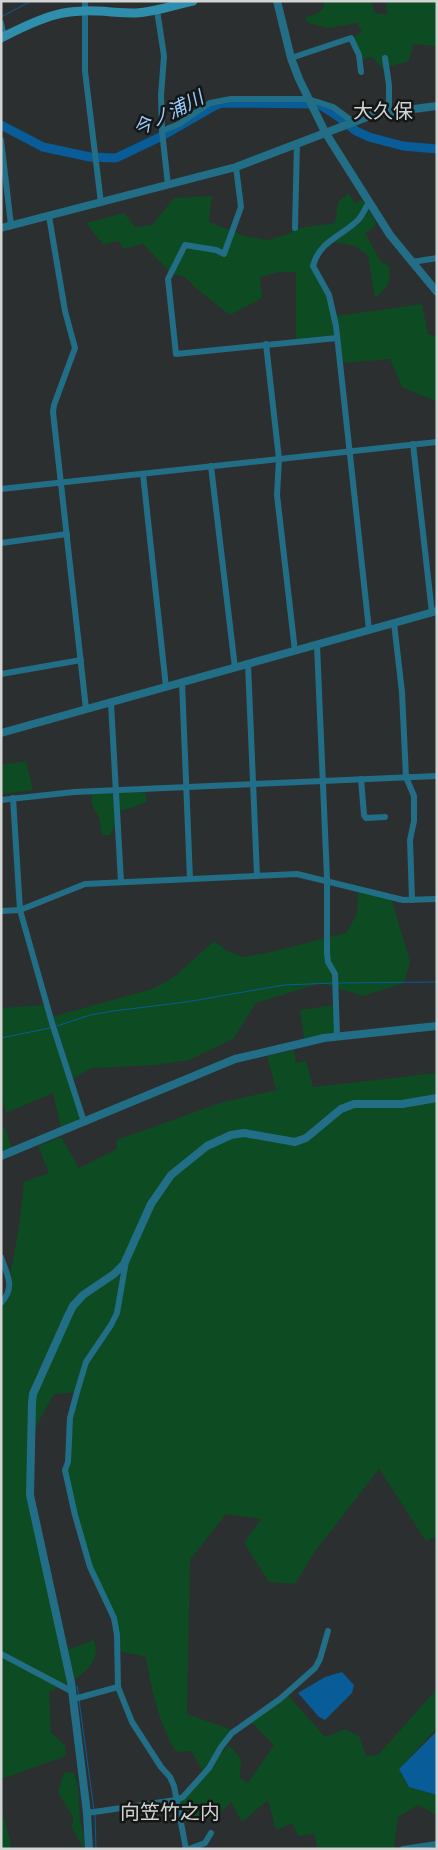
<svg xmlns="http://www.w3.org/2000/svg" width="438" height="1850" font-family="Arial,'Noto Sans JP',sans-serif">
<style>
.green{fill:#0d4b23}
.water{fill:#085c97}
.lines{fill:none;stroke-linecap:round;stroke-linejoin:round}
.stream{stroke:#085c97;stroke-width:1}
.river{stroke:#085c97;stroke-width:9}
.minor{stroke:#226e86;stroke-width:6}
.tertiary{stroke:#226e86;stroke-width:8}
.secondary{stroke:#2e8eac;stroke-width:9}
.labels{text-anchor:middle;stroke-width:5;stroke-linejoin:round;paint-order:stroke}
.water-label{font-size:19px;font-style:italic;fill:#98ccfe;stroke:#151717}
.quarter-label{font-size:20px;fill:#d3d5d5;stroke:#151717}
</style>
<rect width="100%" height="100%" fill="#2c2f2f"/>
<!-- green -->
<g class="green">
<polygon points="323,1 360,1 372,3 375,13 387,15 386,1 437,1 437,46 413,44 409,61 383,68 372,57 360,59 351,38 362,32 357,23 329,28 308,23 305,17 317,14 324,7"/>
<path d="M349,193L355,204L361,199L376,222L374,227L365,233L381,262L389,266C391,285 388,286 375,298L368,256L355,246L329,241L313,266L329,295L337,316L422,304L428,334L437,337V401L428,398L402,387L390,359L344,363L336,336L296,341V272H279L260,277L262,298L230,315L198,290L185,277L171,273L143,244L123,249L119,241L103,244L86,223L124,213L135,227L152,225L174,198L212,196L209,222L245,236L268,240L291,233L293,229L335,223L338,202Z"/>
<polygon points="26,761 33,790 1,794 1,765"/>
<path d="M91,791H141L145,792L147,801C139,807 122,809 120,812C115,818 115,828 110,835H102L99,817L92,805Z"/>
<polygon points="358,889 391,897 410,962 404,983 363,996 321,983 256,1003 233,1039 189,1060 155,1065 92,1068 71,1080 51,1017 152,989 174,977 214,941 226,950 243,957 271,952 346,933 357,914"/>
<polygon points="45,1005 82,1117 61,1127 53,1093 6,1113 1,1096 1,1008"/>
<polygon points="334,1005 337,1034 304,1038 300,1010"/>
<path d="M294,1050L296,1063L306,1061L313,1087L437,1073V1536L426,1541L379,1469L316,1550L295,1584L269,1582L244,1543L261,1519L226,1514L190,1560L187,1714L235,1731L214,1761L229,1745L241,1759L240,1778L248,1783L274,1745L250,1721L288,1695L325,1737L345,1729L359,1736L366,1756L378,1755L436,1690L437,1728L399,1769L409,1787L437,1795V1817L435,1814L418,1805L398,1817L394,1849H318L314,1834L298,1836L292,1823L276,1830L268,1800L242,1822L231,1802L216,1817L181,1823L178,1799L203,1772L191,1751L176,1752C159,1724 151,1689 146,1657L118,1651L115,1624L87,1554L67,1480L76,1392L54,1394L31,1435L30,1494L64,1651L94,1640C95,1644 97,1649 96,1652C93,1673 66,1684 49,1692L51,1733L65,1745L66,1756L1,1779V1302L6,1298L19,1227L24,1182L49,1173L38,1146L61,1137L79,1168L117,1149L116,1140L223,1102L277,1090L282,1085L276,1089L267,1056Z"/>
<polygon points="1,1128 5,1128 13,1152 1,1157"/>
<polygon points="64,1772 74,1773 78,1785 80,1820 84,1836 84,1849 72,1828 73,1817 58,1792"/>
<polygon points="1,1805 12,1849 1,1849"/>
</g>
<!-- water -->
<g class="water">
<polygon points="342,1672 354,1685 352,1693 325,1720 319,1717 298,1693 325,1677"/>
<polygon points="437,1731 437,1795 409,1787 399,1769"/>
</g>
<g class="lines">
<!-- stream -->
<g class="stream">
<polyline points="1,17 31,1"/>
<polyline points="338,983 437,982"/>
<polyline points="57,1026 90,1015 113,1011 186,1002 284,985 334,983"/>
<polyline points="1,1038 50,1028"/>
<polyline points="77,1686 79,1696"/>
<polyline points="79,1700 94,1810"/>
<polyline points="95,1813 96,1849"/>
</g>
<!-- river -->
<polyline class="river" points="1,125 43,147 90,157 116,158 160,137 214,106 222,103 319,104 339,117 356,131 369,137 403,146 437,149"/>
<!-- minor -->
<g class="minor">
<polyline points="85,1 85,71 101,203"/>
<polyline points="157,10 164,56 161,95 162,131 168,185"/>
<polyline points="1,23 4,37"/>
<polyline points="291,58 351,38 359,55 361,72"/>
<polyline points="385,58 389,85 389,111"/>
<polyline points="162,131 179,124 210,103 231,99 308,99 333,107 352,121"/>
<polyline points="1,140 11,225"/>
<polyline points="236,167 241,207 224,254 216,250 185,245 168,279 176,354 337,338"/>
<path d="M369,202C366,207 363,214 359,219C343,236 319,241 313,266L329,295L336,326L369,630"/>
<polyline points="49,216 65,311 75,348 54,405 53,412 86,709"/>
<polyline points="295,228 297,143"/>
<polyline points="412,262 437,258"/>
<polyline points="266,344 279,459 277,495 295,651"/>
<polyline points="413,444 432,613"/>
<polyline points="211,466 235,668"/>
<polyline points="143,474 166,687"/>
<polyline points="1,489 437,442"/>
<polyline points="1,543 67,534"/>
<polyline points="394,623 402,692 406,777 414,796 414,821 410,840 412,900"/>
<polyline points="317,645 327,878 327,953 328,962 335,974 337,1036"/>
<polyline points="248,664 257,876"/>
<polyline points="1,674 81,660"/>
<polyline points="182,682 190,879"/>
<polyline points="111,703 121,882"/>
<polyline points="361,779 364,815 366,818 385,817"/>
<polyline points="13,798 20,910 52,1023 84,1122"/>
<polyline points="1,800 74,792 437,776"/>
<polyline points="1,911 20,910 85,884 297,874 403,900 437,899"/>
<path d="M1,1257C7,1275 16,1287 1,1303"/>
<polyline points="126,1261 117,1313 111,1325 86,1362 77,1392 70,1418 68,1462 65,1470 75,1515 90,1567 114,1618 117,1635 118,1687 132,1722 161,1767 170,1777 174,1786 186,1849"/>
<polyline points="1,1654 73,1692"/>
<polyline points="74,1699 118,1687"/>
<polyline points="87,1813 176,1800 183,1797 209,1768 221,1747 232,1733 280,1699 315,1668 320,1659 328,1631"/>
<polyline points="189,1849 205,1843 211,1833"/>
<polyline points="403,1849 437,1844"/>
</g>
<!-- tertiary -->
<g class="tertiary">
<polyline points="277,1 291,58 299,79 325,132 390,235 437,292"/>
<polyline points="1,228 236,167 375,114 437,106"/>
<polyline points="1,733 437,611"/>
<polyline points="1,1156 235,1059 324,1038 437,1026"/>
<polyline points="89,1849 87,1813 71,1682 30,1495 32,1403 33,1394 68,1316 73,1306 83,1295 114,1274 124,1264 151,1204 171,1175 207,1146 231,1135 244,1133 295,1142 306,1138 341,1109 354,1104 402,1104 437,1098"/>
</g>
<!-- secondary -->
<path class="secondary" d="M1,38C19,29 36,20 55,15C81,7 109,13 136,13C156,12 174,5 193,1"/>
</g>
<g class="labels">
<!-- water labels -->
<g class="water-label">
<text transform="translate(168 113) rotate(-27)" y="7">今ノ浦川</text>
</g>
<!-- quarter labels -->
<g class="quarter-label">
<text x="383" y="118">大久保</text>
<text x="170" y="1819">向笠竹之内</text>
</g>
</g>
<!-- border -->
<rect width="438" height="1850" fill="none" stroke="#d3d5d5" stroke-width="5"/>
</svg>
